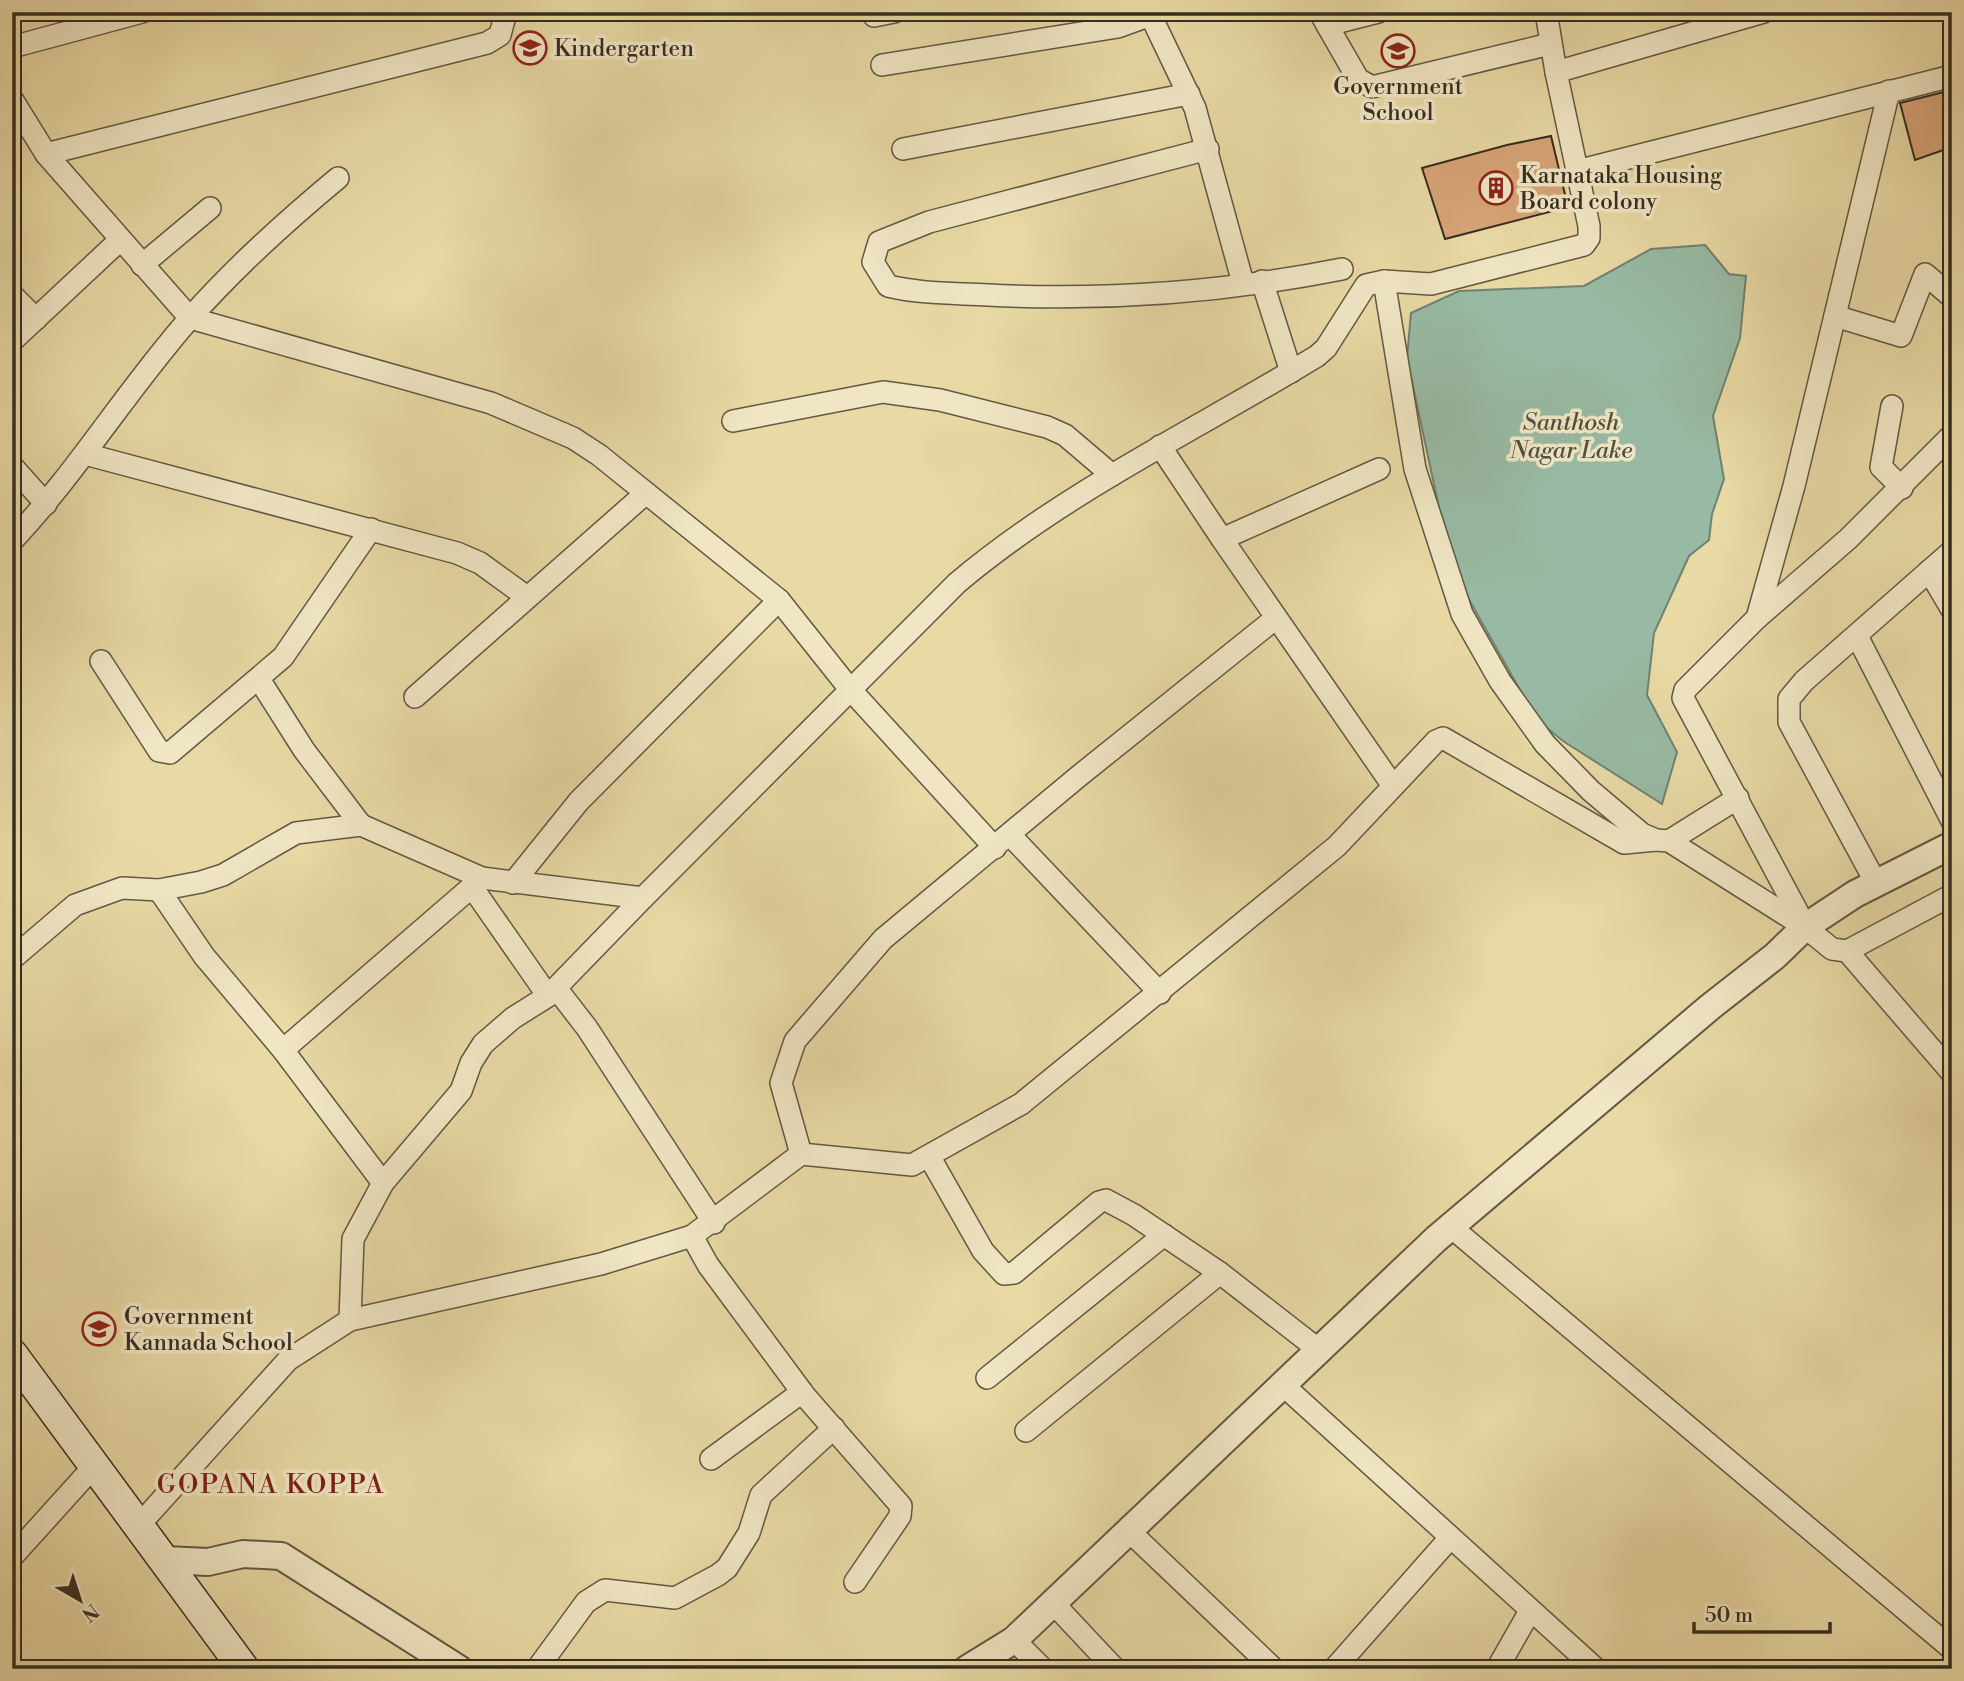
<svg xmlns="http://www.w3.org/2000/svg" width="1964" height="1681" font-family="'Libre Bodoni',serif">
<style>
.water{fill:#98baa4;stroke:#708270;stroke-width:2}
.building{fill:#d7a477;stroke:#352d22;stroke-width:2}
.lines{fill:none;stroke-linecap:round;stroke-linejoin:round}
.minor-casing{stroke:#625843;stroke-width:24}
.tertiary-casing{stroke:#625843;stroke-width:30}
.secondary-casing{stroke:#352d22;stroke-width:33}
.minor{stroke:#f0e6c4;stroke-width:21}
.tertiary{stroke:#f0e6c4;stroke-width:26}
.secondary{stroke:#f0e6c4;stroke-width:30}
.labels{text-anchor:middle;stroke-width:7;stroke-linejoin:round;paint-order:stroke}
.poi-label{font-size:23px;fill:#352d22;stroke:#f0e6c4;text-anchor:start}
.water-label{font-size:24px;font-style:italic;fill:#4e5042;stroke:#f0e6c4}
.quarter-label{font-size:26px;letter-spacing:2px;fill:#7a1f14;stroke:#f0e6c4}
</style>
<rect width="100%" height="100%" fill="#e8d9a5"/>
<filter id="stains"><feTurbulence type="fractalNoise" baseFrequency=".00286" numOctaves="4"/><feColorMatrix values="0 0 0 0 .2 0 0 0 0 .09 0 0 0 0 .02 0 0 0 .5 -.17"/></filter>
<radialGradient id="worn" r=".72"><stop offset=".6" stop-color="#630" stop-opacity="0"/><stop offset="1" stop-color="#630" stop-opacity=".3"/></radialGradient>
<!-- water -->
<polygon class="water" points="1705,245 1729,274 1746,276 1740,338 1713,416 1724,479 1712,514 1709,540 1689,556 1654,633 1647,695 1677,752 1662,804 1563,741 1537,720 1462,587 1448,550 1407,358 1411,313 1459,291 1584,286 1651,249"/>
<!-- building -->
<g class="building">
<polygon points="1952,90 1952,147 1915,160 1900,103"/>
<polygon points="1551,136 1568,207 1445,239 1422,168 1507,145"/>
</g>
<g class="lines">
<defs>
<g id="minor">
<polyline points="1149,12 1195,108 1243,283"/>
<polyline points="1320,12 1327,25 1378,12"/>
<polyline points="1546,12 1556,72 1764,12"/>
<polyline points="874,16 894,12"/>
<polyline points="1327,25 1358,79 1372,87 1550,44"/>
<polyline points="12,47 142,12"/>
<polyline points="882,65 1118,27 1151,15"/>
<polyline points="12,99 46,154 190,318 491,403 573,438 599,455 779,600 849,688 995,848"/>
<polyline points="903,149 1189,94"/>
<path d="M1208,149L929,222L879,242L873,262L888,286C922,294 953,293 988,295C1106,301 1226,292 1342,269"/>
<polyline points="46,154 487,43 500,35 506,12"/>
<polyline points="1577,171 1952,76"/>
<polyline points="142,265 210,208"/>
<polyline points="1262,281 1291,372"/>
<polyline points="1384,281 1415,469 1462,614 1500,681 1545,744 1591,791 1642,834 1656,840 1669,841 1805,927 1832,949 1847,951 1952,895"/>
<polyline points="12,295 36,319"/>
<polyline points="1835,316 1901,336 1925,274 1952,297"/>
<polyline points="12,341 120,240"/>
<polyline points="1892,406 1881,467 1902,488"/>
<polyline points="733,421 883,392 940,400 1047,427 1065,435 1112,475"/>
<polyline points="1160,446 1222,539"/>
<polyline points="85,454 457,553 480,563 527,597"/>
<polyline points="12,466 46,504"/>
<polyline points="1379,469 1222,539 1393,786"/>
<path d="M12,541C78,471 128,388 191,317C237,265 285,222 338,178"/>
<polyline points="1929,571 1952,610"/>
<polyline points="1757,618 1848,539 1952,435"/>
<polyline points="1857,636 1952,821"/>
<polyline points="101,661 159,751 170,753 283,657 371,529"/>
<polyline points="259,679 304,750 361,825"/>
<polyline points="415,697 646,493"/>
<polyline points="1011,836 1160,993"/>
<polyline points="1669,841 1738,798"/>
<polyline points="513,883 579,801 779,600"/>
<polyline points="1876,883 1789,722 1789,699 1804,681 1952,551"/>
<polyline points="472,887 548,996"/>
<polyline points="159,890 204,956 283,1050 383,1183"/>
<polyline points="1805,926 1683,698 1685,690 1757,618 1794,486 1889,91"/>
<polyline points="1847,951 1952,1073"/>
<path d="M12,959L75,905L122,888L159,890L201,882L223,875L296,833L361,825L482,878L643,898L957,583C1066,491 1196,430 1317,356L1326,348L1366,285L1384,281L1431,284L1584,245L1589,238V226L1556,72"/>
<polyline points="556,988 587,1028 714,1223"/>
<polyline points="283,1050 482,878"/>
<polyline points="801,1154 781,1083 795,1041 883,939 1079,776 1276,618"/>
<polyline points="929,1156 983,1251 1004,1274 1014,1273 1099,1202 1106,1200 1134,1215 1220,1273 1319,1350"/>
<polyline points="1451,1227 1952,1649"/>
<polyline points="692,1236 708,1265 805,1396 901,1506 900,1516 855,1582"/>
<polyline points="350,1320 353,1239 383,1183 461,1091 471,1063 483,1044 513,1018 548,996 643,898"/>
<polyline points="987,1378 1164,1235"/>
<polyline points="1283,1385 1596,1669"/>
<polyline points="1026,1431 1220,1273"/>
<polyline points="711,1459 802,1392"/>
<polyline points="140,1524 288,1360 350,1320 601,1264 692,1236 801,1154 912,1165 1021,1104 1337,846 1436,741 1443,738 1624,843 1656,840"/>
<polyline points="1129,1531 1274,1669"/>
<polyline points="12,1557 95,1465"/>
<polyline points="1053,1603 1115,1669"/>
<polyline points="1014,1640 1043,1669"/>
<polyline points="537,1669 586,1602 605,1590 675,1598 718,1575 727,1568 749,1533 761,1495 834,1428"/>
<polyline points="1334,1669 1450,1538"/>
<polyline points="1497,1669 1530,1611"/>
</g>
<g id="tertiary">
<polyline points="165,1560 208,1562 243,1554 281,1556 459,1669"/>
<polyline points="967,1669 1014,1640 1436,1239 1710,1007 1775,956 1805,927 1855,894 1952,845"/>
</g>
<polyline id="secondary" points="12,1354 244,1669"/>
</defs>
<!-- minor casing -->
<use href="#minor" class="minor-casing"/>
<!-- tertiary casing -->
<use href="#tertiary" class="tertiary-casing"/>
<!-- secondary casing -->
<use href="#secondary" class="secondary-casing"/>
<!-- minor -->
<use href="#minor" class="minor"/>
<!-- tertiary -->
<use href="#tertiary" class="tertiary"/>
<!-- secondary -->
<use href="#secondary" class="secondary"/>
</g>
<!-- icons -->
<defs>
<symbol id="school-ring" viewBox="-11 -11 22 22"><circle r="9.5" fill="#f0e6c4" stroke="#8f2418" stroke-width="1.5"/><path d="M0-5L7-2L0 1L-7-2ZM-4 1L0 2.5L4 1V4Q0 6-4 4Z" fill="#8f2418"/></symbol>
<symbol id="building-ring" viewBox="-11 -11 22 22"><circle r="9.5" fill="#f0e6c4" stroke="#8f2418" stroke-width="1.5"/><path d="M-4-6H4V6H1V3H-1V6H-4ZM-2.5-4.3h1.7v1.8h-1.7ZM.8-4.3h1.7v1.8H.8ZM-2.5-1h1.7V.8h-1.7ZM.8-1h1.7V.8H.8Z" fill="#8f2418"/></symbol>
</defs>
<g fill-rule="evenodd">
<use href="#school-ring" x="511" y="29" width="38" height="38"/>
<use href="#school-ring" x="1379" y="32" width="38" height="38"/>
<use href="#building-ring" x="1477" y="169" width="38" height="38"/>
<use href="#school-ring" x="80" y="1310" width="38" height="38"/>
</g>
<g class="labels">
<!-- poi labels -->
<g class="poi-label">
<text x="554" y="56">Kindergarten</text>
<text x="1398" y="94" text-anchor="middle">Government<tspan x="1398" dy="26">School</tspan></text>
<text x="1520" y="183">Karnataka Housing<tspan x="1520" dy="26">Board colony</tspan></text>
<text x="124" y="1324">Government<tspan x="124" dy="26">Kannada School</tspan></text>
</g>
<!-- water labels -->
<g class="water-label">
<text x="1571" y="430">Santhosh<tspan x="1571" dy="28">Nagar Lake</tspan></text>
</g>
<!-- quarter labels -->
<g class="quarter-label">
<text x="271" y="1493">GOPANA KOPPA</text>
</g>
</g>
<!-- margin -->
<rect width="1964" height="1681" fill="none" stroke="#e8d9a5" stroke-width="42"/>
<rect x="14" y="14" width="1936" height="1653" fill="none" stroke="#352d22" stroke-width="3.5"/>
<rect x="21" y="21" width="1922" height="1639" fill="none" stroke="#352d22" stroke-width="2"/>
<!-- north arrow -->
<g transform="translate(80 1600) rotate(141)" stroke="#f0e6c4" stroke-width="5" paint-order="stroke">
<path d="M0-5L12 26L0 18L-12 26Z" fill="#352d22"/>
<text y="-10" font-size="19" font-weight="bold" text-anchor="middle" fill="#352d22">N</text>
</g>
<!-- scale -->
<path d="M1694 1622v10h136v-10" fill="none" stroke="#352d22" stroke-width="3.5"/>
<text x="1705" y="1622" font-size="21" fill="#352d22" stroke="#f0e6c4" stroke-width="5" paint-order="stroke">50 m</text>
<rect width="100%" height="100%" filter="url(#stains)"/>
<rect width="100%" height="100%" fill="url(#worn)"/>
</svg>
